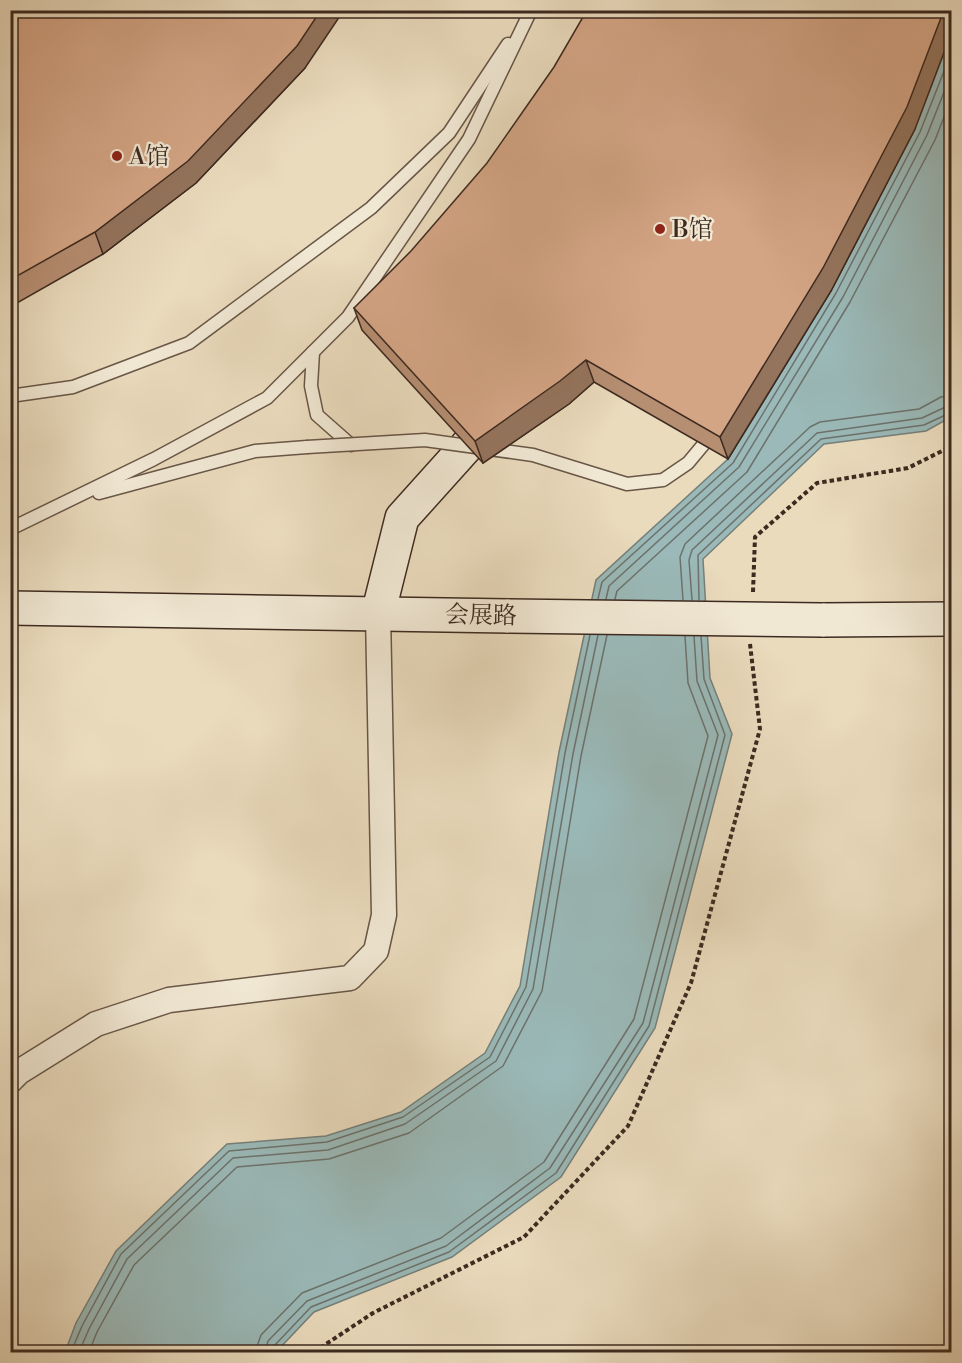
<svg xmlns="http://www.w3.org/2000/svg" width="962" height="1363" font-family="'Libre Bodoni','Noto Serif SC',serif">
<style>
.water{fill:#9ab9b8;stroke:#75807b;stroke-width:1.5}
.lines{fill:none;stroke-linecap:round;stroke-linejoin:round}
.shore{stroke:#6c726c;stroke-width:1.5}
.lane-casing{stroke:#685647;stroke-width:15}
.street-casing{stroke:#685647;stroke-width:27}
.secondary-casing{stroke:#3d2a20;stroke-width:36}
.path{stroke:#3d2a20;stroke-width:4;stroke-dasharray:4.5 3;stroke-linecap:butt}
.lane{stroke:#f1e8d4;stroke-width:12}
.street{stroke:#f1e8d4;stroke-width:24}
.secondary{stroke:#f1e8d4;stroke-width:33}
.lane-bridge-casing{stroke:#685647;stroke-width:15;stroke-linecap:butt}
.secondary-bridge-casing{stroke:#3d2a20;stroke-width:36;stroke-linecap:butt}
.lane-bridge{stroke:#f1e8d4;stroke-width:12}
.secondary-bridge{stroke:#f1e8d4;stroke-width:33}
.wall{fill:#b68e72;stroke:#3d2a20;stroke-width:1.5}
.shaded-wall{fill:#94745d;stroke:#3d2a20;stroke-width:1.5}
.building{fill:#d4a585;stroke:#3d2a20;stroke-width:1.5}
.poi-dot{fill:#8f2418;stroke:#f1e8d4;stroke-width:2}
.labels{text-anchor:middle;stroke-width:4.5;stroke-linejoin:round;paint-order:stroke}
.poi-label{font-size:24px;fill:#3d2a20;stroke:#f1e8d4;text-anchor:start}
.street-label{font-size:24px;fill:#3d2a20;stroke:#f1e8d4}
</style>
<rect width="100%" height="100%" fill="#eadbbd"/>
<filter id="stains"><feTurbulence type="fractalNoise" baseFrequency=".00333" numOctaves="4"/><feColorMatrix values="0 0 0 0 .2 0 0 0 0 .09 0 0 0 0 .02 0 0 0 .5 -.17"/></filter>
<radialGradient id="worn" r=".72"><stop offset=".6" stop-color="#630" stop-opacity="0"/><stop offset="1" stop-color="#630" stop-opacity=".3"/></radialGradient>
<!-- water -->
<polygon class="water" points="951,34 951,417 926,431 824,444 703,559 710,678 732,734 655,1028 561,1177 452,1257 314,1312 276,1352 65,1352 76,1323 116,1251 227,1144 326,1136 401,1112 485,1053 520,986 559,752 596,580 728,459 831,291 915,129"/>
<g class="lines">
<!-- shore -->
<g class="shore">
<polyline points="598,599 602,582 733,463 836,293 920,132 952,51"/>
<polyline points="606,599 609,586 739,467 843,297 927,135 952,72"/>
<polyline points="615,599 617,591 747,472 850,302 935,140 952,97"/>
<polyline points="683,600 680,557 685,544 810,427 820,422 919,409 941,397 952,395"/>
<polyline points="692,600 689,560 692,550 817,433 922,418 952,404"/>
<polyline points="699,600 698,555 821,439 924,425 952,412"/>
<polyline points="71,1352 82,1326 121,1254 229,1151 327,1142 403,1117 490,1057 526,987 565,753 590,635"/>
<polyline points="79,1352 89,1329 127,1259 233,1158 328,1150 405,1124 496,1061 533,989 573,754 598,635"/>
<polyline points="89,1352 97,1332 134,1265 237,1167 329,1159 409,1133 503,1066 542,991 581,756 607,635"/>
<polyline points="255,1352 261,1335 302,1293 441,1238 544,1162 634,1019 708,736 688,683 685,636"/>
<polyline points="265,1352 268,1341 307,1301 446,1246 550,1168 643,1023 718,735 697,681 694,636"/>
<polyline points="272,1352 274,1346 311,1307 449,1252 556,1173 649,1026 725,735 704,679 701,636"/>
</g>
<defs>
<g id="lane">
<polyline points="313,352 311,386 317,415 351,445"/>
<polyline points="10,396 73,387 189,343 371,208 449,133 508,44"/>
<polyline points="99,493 255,451 307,447"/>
<polyline points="10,529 154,459 267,398 348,317 469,139 531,10"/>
</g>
<polyline id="street" points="10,1081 19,1072 96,1024 169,1000 350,978 376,951 384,915 378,614"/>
<g id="secondary">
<polyline points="10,608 509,616"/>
<polyline points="378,614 402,518 491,419"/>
<polyline points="822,620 952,619"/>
</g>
</defs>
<!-- lane casing -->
<use href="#lane" class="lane-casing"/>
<!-- street casing -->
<use href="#street" class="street-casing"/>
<!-- secondary casing -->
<use href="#secondary" class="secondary-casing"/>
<!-- path -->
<g class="path">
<polyline points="753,592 755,537 817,483 908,468 952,446"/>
<polyline points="314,1352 373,1313 524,1237 628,1126 691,983 760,729 750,644"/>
</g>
<!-- lane -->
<use href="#lane" class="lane"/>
<!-- street -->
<use href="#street" class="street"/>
<!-- secondary -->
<use href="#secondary" class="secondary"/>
<defs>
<polyline id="lane-bridge" points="307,447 425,440 533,455 627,484 663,480 688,463 713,433"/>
<polyline id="secondary-bridge" points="509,616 822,620"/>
</defs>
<!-- lane-bridge casing -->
<use href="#lane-bridge" class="lane-bridge-casing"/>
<!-- secondary-bridge casing -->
<use href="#secondary-bridge" class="secondary-bridge-casing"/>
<!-- lane-bridge -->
<use href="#lane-bridge" class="lane-bridge"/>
<!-- secondary-bridge -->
<use href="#secondary-bridge" class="secondary-bridge"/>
</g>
<!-- wall -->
<g class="wall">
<polygon points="10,10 305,68 196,183 103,254 10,307"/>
<polygon points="915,129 831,291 728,459 594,382 569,404 483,463 362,330 354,308"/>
</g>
<!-- shaded-wall -->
<g class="shaded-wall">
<polygon points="321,10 344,10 305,68 196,183 103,254 95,232"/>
<polygon points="944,10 951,10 951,34 915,129 831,291 728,459 720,437"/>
<polygon points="586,360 594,382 569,404 483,463 475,441"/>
</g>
<!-- building -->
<g class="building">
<polygon points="10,10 321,10 297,46 188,161 95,232 10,280"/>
<polygon points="587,10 944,10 907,107 823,268 720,437 586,360 560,381 475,441 354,308 411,251 487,163 554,67"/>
</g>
<!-- markers -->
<g class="poi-dot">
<circle cx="117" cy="156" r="6"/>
<circle cx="660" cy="229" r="6"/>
</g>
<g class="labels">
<!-- poi labels -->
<g class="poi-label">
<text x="129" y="164">A馆</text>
<text x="672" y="237">B馆</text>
</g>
<!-- street labels -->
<g class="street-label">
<text transform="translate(481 615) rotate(1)" y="8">会展路</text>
</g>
</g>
<!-- margin -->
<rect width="962" height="1363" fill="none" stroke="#eadbbd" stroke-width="36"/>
<rect x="12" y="12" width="938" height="1339" fill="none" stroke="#3d2a20" stroke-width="3"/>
<rect x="18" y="18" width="926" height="1327" fill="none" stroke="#3d2a20" stroke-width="1.5"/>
<rect width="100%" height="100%" filter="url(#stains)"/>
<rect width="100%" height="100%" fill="url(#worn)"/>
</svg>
